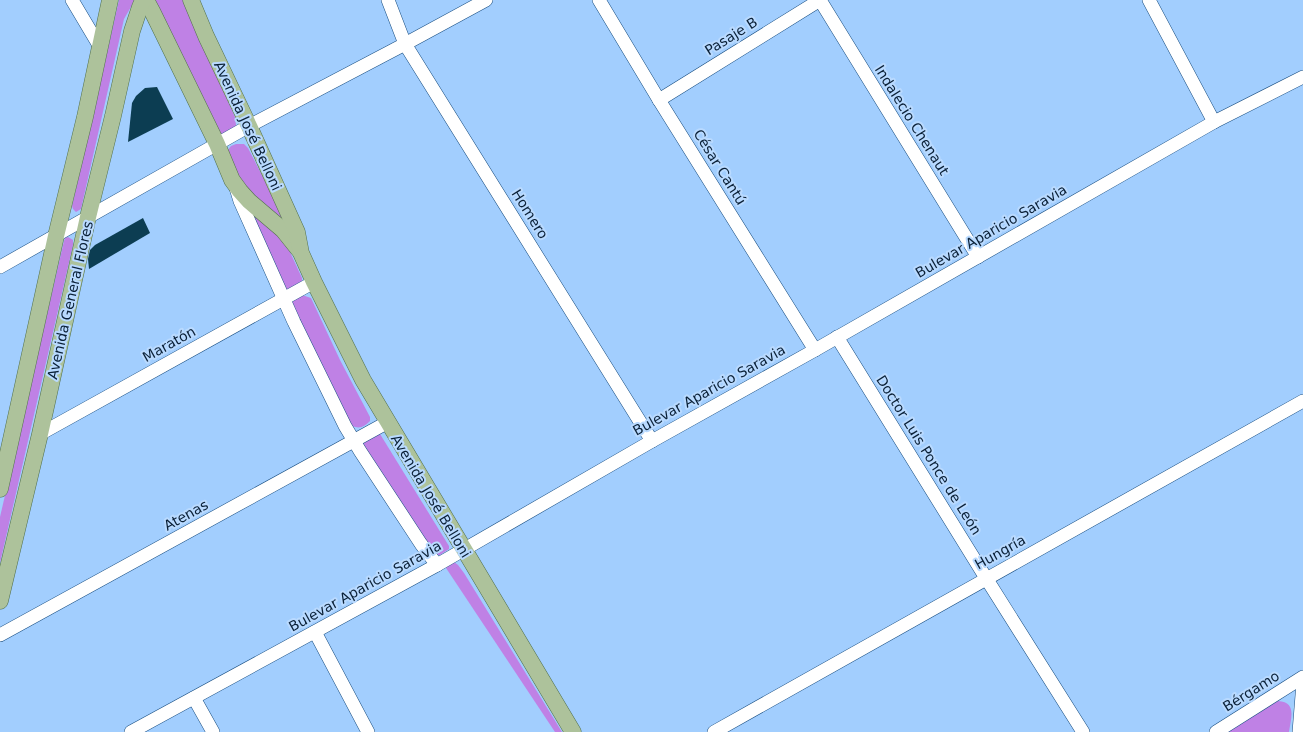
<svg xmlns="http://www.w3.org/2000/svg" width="1303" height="732" font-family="'DejaVu Sans',sans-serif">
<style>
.green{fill:#bf81e5}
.building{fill:#0c3d52}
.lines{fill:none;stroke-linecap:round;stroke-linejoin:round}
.minor-casing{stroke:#174d81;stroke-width:14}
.major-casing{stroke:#506f4c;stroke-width:17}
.minor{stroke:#fff;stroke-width:13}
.major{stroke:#adc29b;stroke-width:16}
.labels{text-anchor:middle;stroke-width:4;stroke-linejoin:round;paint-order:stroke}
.street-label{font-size:14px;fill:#0a2037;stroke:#b9daff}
</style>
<rect width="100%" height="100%" fill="#a2cefe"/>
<!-- green -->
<g class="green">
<polygon points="119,0 135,0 124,19 81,209 76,212 73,209 72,206"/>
<polygon points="155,0 183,0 235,117 236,125 235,129 221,135"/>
<polygon points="236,144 244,144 248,148 297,243 277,214 246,191 227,151 231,146"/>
<polygon points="251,213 285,241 302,278 302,282 287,291"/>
<polygon points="68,237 73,240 73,245 0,563 0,517 64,241 65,238"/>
<path d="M302,295L311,298L340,360L370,417V421C364,427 360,429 352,426L291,302L293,299Z"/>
<polygon points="380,434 449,546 449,549 440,555 437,555 432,550 363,444 363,441"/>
<polygon points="454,562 458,565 464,573 562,732 555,732 446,568 447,566"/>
<path d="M1278,701C1297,702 1291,718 1289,732H1225Z"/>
</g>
<!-- building -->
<g class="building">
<polygon points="157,87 173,119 128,142 132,103 136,96 145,88"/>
<polygon points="143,218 150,233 89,269 88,259 90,250 95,245"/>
</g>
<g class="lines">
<defs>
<g id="minor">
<polyline points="72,0 100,47"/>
<polyline points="388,0 405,44 652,441"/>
<polyline points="599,0 659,100 815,350"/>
<polyline points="820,0 978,257"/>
<polyline points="1149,0 1214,122"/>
<polyline points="659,100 820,0"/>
<polyline points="236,188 240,201 294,322 345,426 360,451 421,544 437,565"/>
<polyline points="0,267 249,126 405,44 486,0"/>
<polyline points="837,337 986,578 1083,732"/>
<polyline points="40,434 314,282"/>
<polyline points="315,632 368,732"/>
<polyline points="0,635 388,422"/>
<polyline points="194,698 213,732"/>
<polyline points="131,732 437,565 652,441 815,350 1214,122 1303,77"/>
<polyline points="714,732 1303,401"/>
<polyline points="1216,732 1303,677"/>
<polyline points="1299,732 1303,683"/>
</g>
<g id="major">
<polyline points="146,0 152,11 217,144 232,180 240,191 249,201 283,230 299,250"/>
<polyline points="191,0 206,36 249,126 297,232 301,253 314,282 363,380 573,732"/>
<polyline points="0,489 56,236 85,117 110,0"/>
<polyline points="0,601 40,434 88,217 113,116 132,31 140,7 143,0"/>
</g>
</defs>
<!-- minor casing -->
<use href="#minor" class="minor-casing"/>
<!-- major casing -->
<use href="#major" class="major-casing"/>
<!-- minor -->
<use href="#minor" class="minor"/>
<!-- major -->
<use href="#major" class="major"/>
</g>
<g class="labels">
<!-- street labels -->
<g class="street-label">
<text transform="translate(731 36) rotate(-32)" y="5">Pasaje B</text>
<text transform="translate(912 120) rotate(58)" y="5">Indalecio Chenaut</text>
<text transform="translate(248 126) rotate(65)" y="5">Avenida José Belloni</text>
<text transform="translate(720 167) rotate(58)" y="5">César Cantú</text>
<text transform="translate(530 214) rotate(58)" y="5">Homero</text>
<text transform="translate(991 231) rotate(-30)" y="5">Bulevar Aparicio Saravia</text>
<text transform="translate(70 300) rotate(-77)" y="5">Avenida General Flores</text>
<text transform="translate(169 344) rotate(-29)" y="5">Maratón</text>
<text transform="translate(709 390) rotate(-29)" y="5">Bulevar Aparicio Saravia</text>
<text transform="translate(929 455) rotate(58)" y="5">Doctor Luis Ponce de León</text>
<text transform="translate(431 496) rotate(59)" y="5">Avenida José Belloni</text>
<text transform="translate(186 515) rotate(-29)" y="5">Atenas</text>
<text transform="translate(1000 552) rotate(-29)" y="5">Hungría</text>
<text transform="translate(365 586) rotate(-29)" y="5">Bulevar Aparicio Saravia</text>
<text transform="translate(1251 691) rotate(-32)" y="5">Bérgamo</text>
</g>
</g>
</svg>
